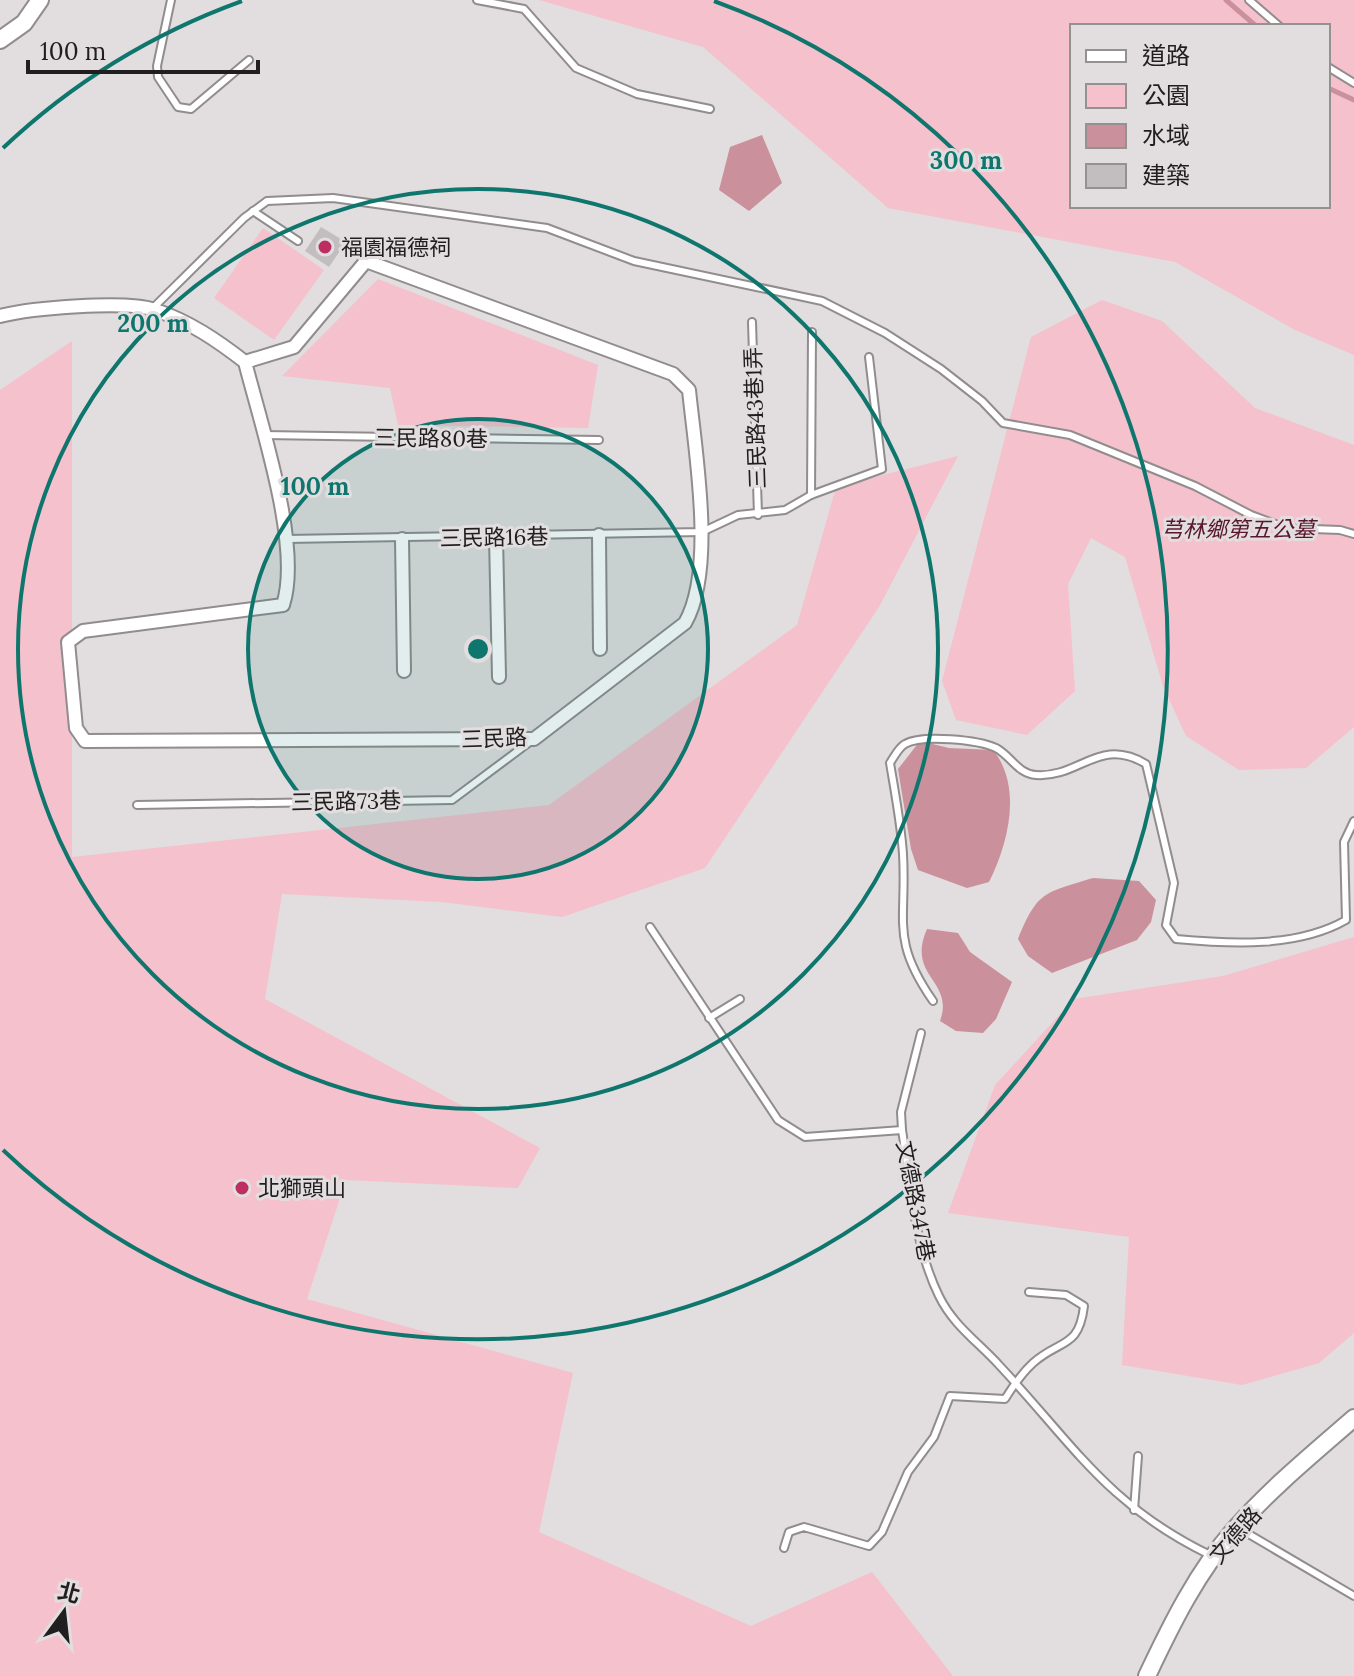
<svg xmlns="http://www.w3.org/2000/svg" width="1354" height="1676" font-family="Lora,'Noto Sans TC',serif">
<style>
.green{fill:#f5c1cc;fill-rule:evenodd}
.water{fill:#ca909c}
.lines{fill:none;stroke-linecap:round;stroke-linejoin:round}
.stream{stroke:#ca909c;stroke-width:5}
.building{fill:#c2bdbe}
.lane-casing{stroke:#918c8d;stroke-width:10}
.street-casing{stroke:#918c8d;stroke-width:16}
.secondary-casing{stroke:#918c8d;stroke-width:20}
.lane{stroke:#fff;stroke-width:6}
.street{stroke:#fff;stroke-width:12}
.secondary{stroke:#fff;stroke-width:16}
.ring{fill:none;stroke:#0f766e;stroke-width:4}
.poi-dot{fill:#bc2f60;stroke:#e2ddde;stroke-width:3}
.labels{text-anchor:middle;stroke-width:6;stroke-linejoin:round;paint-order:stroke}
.poi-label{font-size:22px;fill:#201e1e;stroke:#e2ddde;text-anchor:start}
.street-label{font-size:22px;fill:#201e1e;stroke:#e2ddde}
.park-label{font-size:22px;font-style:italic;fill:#5b162d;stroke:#e2ddde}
.centre{fill:#0f766e;stroke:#e2ddde;stroke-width:4}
.ring-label{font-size:24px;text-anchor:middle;font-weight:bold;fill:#0f766e;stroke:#e2ddde;stroke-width:6;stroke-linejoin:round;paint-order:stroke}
</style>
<rect width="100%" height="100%" fill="#e2ddde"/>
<!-- green -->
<g class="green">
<path d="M539,0H1354V355L1295,330L1175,262L888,208L703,47ZM1072,26H1328V206H1072Z"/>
<polygon points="263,228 324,270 274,340 214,298"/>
<polygon points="378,279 598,365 588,428 398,425 390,388 282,376"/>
<polygon points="1102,300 1162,321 1255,408 1354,445 1354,727 1306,768 1239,770 1186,736 1163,686 1125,557 1091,538 1068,584 1075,691 1027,735 956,720 942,681 1031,337"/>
<polygon points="72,341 72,857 549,805 797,625 836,487 958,456 879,607 705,868 562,917 442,902 282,894 265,999 540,1148 518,1188 346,1180 307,1299 573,1373 539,1532 751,1626 872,1572 953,1676 0,1676 0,390"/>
<polygon points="1354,937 1354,1333 1319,1363 1242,1385 1122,1365 1129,1237 948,1213 995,1085 1074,999 1223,976"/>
</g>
<!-- water -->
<g class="water">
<polygon points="762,135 782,183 749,211 719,190 730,147"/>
<path d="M920,741L949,748L993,750C1023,787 1008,844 989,882L967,888L918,870L911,849L898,769Z"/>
<path d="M1093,878L1139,881L1156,900L1151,922L1137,940L1052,973L1028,956L1018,939C1038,890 1045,893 1093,878Z"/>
<path d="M927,929L958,933L970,952L1012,982L996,1019L983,1033L956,1031L940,1021C955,980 906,977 927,929Z"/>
</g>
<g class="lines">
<!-- stream -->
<g class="stream">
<polyline points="1226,0 1256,26"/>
<polyline points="1328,88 1354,100"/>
</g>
</g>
<!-- building -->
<polygon class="building" points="321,227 346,242 329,267 305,251"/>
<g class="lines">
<defs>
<g id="lane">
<polyline points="171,0 157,66 158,77 178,107 191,109 249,60"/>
<polyline points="477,0 524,9 576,68 637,94 710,109"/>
<polyline points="1249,0 1279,26"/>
<polyline points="1328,67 1354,83"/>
<polyline points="253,211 298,241"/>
<polyline points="153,308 244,218 267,201 333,198 547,228 634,261 822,301 885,333 941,369 982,401 1003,423 1070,435 1195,486 1251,515 1286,528 1340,530 1354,534"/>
<polyline points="752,322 758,515"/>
<polyline points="263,435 599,440"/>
<polyline points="811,495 812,332"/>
<polyline points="286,539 702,532 738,515 785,510 811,495 882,469 869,357"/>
<polyline points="137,805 452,800 531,741"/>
<path d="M650,927L778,1120L805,1137L902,1130C911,1186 914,1245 939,1296C953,1325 978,1342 999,1365C1073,1444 1107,1505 1210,1555"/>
<path d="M933,1001C890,939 907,922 903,854C901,824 895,793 890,763C894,757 899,747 905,744C922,734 979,740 996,748C1011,756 1018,774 1036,775C1080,778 1099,736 1146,764L1174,883L1166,925L1176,939C1230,944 1297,948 1346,920L1344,842L1354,821"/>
<polyline points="709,1018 740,999"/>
<polyline points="902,1130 901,1112 921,1033"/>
<polyline points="1134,1510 1138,1456"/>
<polyline points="1240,1529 1354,1596"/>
<path d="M784,1548L789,1532L804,1527L869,1546L882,1532L908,1472L934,1437L950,1396L1005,1399C1013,1386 1022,1373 1033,1363C1060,1339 1079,1349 1084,1306L1066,1295L1029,1292"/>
</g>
<g id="street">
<path d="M0,316C31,308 126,300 155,310C189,321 218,341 245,362L294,347L366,261L673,374L689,390C695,451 716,569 685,623L534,739L85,741L76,728L68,642L83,631L283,605C302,547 261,425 245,362"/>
<polyline points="599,535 600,649"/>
<polyline points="496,537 499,677"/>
<polyline points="402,539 404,671"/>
</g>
<g id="secondary">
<polyline points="0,40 24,23 40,0"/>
<path d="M1147,1676C1171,1625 1198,1570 1236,1528C1271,1488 1314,1453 1354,1418"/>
</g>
</defs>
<!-- lane casing -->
<use href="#lane" class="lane-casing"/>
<!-- street casing -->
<use href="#street" class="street-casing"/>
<!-- secondary casing -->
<use href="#secondary" class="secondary-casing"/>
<!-- lane -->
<use href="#lane" class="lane"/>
<!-- street -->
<use href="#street" class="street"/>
<!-- secondary -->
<use href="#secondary" class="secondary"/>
</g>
<!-- distance rings -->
<circle cx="478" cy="649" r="230" fill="#0f766e" fill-opacity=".12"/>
<g class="ring">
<circle cx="478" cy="649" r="230"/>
<circle cx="478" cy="649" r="460"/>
<path d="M3 148A690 690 0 0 1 242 1M714 1A690 690 0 1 1 3 1150"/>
</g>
<!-- markers -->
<g class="poi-dot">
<circle cx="325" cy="247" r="8"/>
<circle cx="242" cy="1188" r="8"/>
</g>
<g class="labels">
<!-- poi labels -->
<g class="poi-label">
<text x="341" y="255">福園福德祠</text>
<text x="258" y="1196">北獅頭山</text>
</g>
<!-- street labels -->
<g class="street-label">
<text transform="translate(755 418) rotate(-92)" y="8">三民路43巷1弄</text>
<text transform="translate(431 438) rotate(1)" y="8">三民路80巷</text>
<text transform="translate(494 537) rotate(-1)" y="8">三民路16巷</text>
<text transform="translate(494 738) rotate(-2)" y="8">三民路</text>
<text transform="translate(346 801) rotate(-1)" y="8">三民路73巷</text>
<text transform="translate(916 1201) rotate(79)" y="8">文德路347巷</text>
<text transform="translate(1235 1535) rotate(-49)" y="8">文德路</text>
</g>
<!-- park labels -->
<g class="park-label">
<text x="1238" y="537">芎林鄉第五公墓</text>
</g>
</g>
<circle cx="478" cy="649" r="12" class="centre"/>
<g class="ring-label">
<text x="966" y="169">300 m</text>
<text x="153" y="332">200 m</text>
<text x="315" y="495">100 m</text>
</g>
<!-- legend -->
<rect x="1070" y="24" width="260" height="184" fill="#e2ddde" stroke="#949191" stroke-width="2"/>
<rect x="1086" y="50" width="40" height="12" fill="#ffffff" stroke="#949191" stroke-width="2"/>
<text x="1142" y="64" font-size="24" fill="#201e1e">道路</text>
<rect x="1086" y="84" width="40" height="24" fill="#f5c1cc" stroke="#949191" stroke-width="2"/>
<text x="1142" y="104" font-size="24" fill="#201e1e">公園</text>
<rect x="1086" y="124" width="40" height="24" fill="#ca909c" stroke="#949191" stroke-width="2"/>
<text x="1142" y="144" font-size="24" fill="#201e1e">水域</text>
<rect x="1086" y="164" width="40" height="24" fill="#c2bdbe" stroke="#949191" stroke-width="2"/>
<text x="1142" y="184" font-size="24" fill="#201e1e">建築</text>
<!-- north arrow -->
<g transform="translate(64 1612) rotate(15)" stroke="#e2ddde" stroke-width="6" paint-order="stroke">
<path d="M0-6L14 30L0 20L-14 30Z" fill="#201e1e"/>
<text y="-12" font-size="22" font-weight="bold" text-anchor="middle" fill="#201e1e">北</text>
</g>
<!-- scale -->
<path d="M28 60v12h230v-12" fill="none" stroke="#201e1e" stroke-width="4"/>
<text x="40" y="60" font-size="24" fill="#201e1e" stroke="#e2ddde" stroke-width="6" paint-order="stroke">100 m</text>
</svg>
